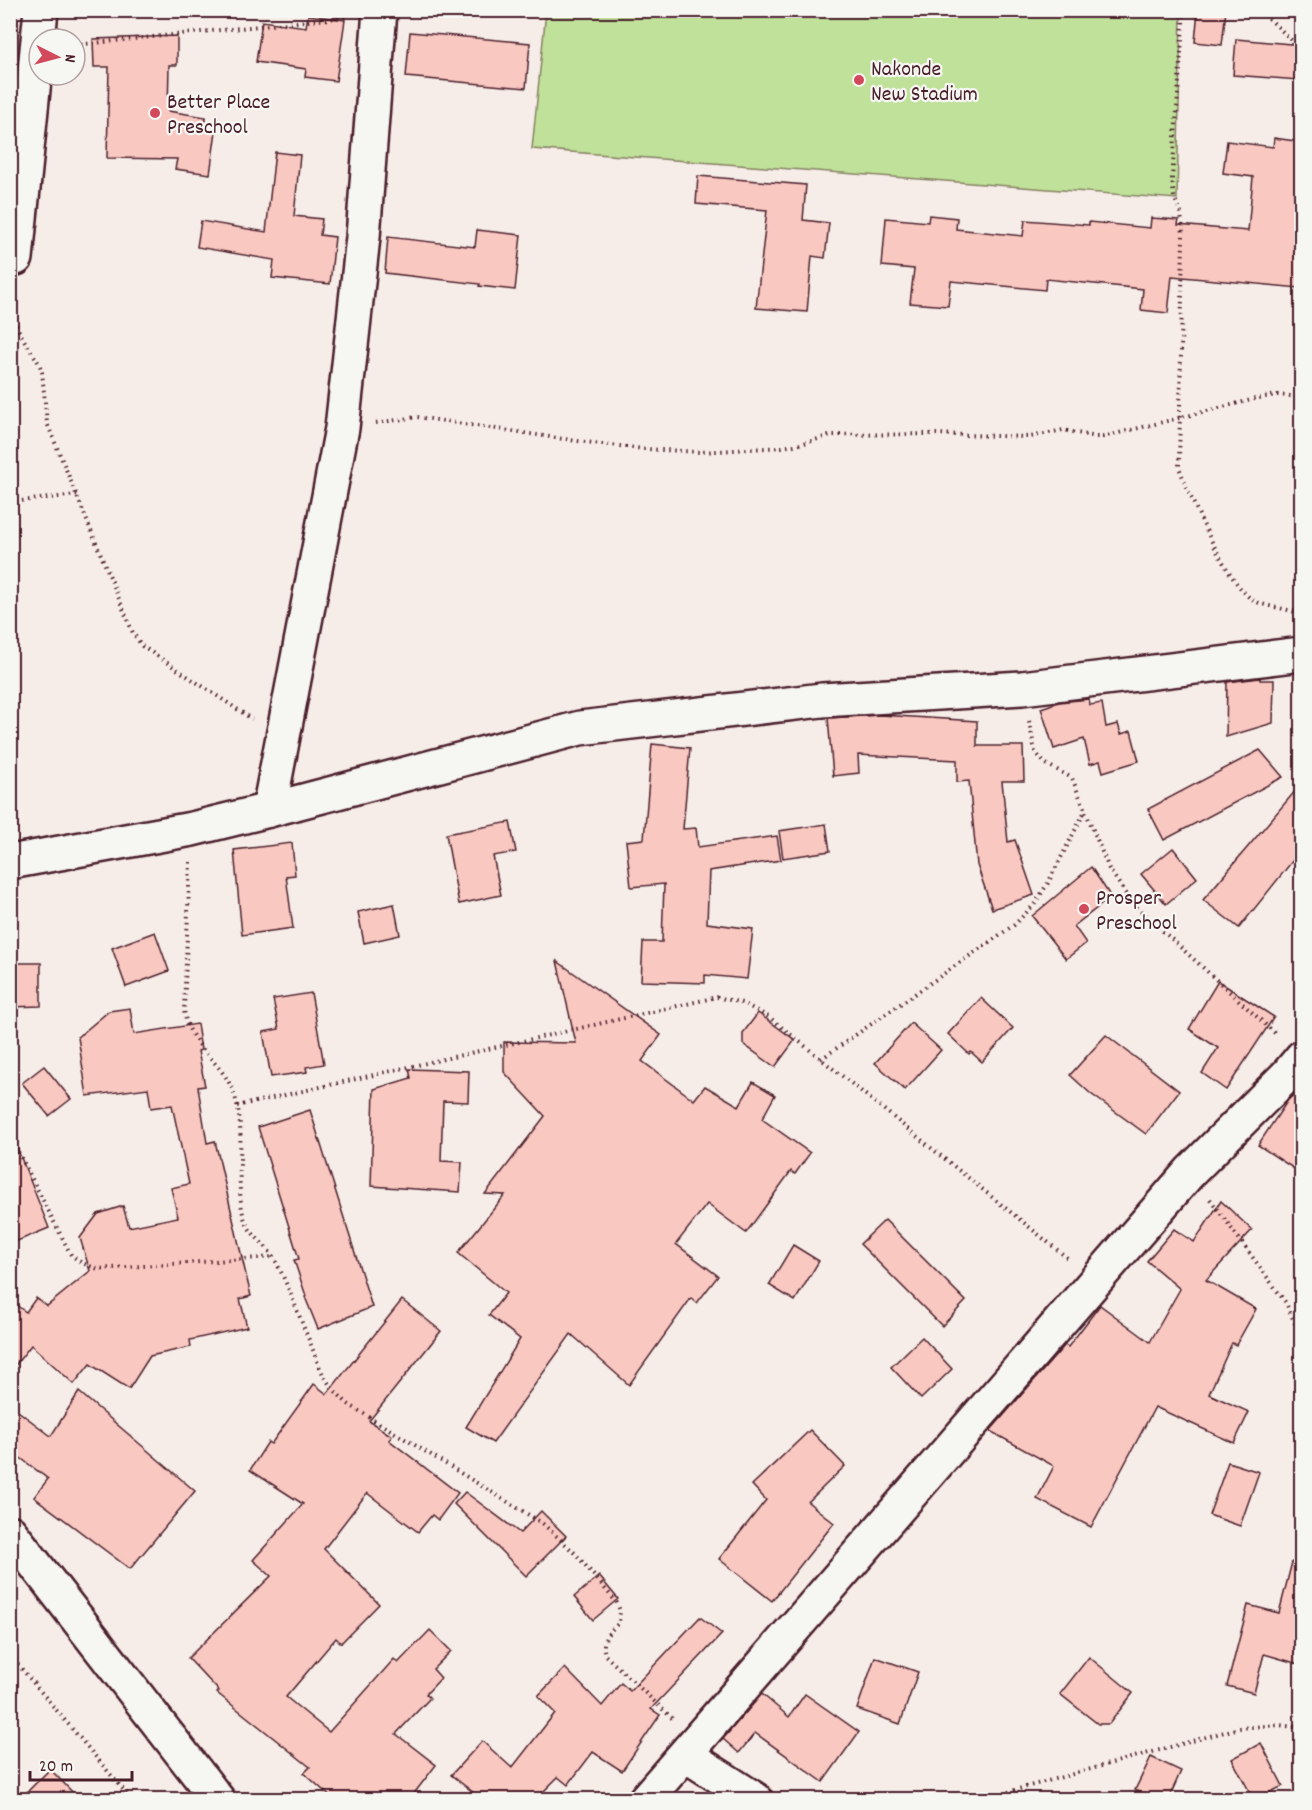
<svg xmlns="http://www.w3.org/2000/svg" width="1312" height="1810" font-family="Dekko,sans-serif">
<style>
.green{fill:#c0e19a;stroke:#858062;stroke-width:1.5}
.building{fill:#f9c8c1;stroke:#4a1f2b;stroke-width:1.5}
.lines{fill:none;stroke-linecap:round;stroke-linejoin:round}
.street-casing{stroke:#4a1f2b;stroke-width:38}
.path{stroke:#4a1f2b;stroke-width:4;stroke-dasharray:1.5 4.5;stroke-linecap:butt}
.street{stroke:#f6f6f2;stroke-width:33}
.poi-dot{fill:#d1495b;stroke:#f6f6f2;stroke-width:2}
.labels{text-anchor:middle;stroke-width:4.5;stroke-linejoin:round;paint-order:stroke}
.poi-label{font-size:22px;fill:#4a1f2b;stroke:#f6f6f2;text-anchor:start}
</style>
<rect width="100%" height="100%" fill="#f7ede8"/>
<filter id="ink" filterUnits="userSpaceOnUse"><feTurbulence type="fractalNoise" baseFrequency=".0167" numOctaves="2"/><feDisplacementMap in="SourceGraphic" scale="12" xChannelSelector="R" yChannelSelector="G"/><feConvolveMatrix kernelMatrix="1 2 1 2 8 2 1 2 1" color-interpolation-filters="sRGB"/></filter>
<g filter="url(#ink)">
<!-- green -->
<polygon class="green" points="546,11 1181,11 1177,199 532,149"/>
<!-- building -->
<g class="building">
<polygon points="1198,10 1226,10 1222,45 1195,42"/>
<polygon points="308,15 345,20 336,81 305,77 306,69 256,62 262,21 306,27"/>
<polygon points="410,32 530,43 526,88 406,77"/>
<polygon points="177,36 177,65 169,65 168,111 206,117 204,129 216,131 210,174 175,169 177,159 107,158 109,67 94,67 93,39"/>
<polygon points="1236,39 1302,45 1299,80 1233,75"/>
<polygon points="1274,138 1302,142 1302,263 1299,288 1172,276 1168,313 1141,310 1143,289 1046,279 1045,290 951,281 948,306 910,303 914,269 882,266 886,218 928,222 929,215 957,218 956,229 1023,236 1025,220 1089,225 1089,222 1150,228 1151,218 1179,220 1178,225 1248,231 1253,177 1223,173 1227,141 1273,147"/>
<polygon points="275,152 300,155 294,216 322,219 320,235 335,237 330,284 272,278 274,260 197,247 201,221 266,232"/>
<polygon points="698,176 806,185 803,220 829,223 825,258 812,256 807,312 756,308 767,210 696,204"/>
<polygon points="477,230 521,235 515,290 479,286 480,284 385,273 388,237 475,247"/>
<polygon points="1260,678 1260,680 1274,680 1273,723 1226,737 1227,682"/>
<polygon points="1089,699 1090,705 1102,703 1106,727 1118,724 1121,734 1131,731 1139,761 1103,772 1100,761 1090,764 1084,739 1054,749 1041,708 1059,702"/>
<polygon points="880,715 977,721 977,746 1023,746 1024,781 1002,781 1008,842 1015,840 1034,895 992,909 977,865 969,781 957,782 957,760 858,755 859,773 833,776 828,718"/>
<polygon points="652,744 690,748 683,829 696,828 698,847 777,836 781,860 709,871 707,923 753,929 747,979 705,975 705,983 641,981 643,942 662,942 664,884 631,887 626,841 644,839"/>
<polygon points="1260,750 1283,777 1164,840 1148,809"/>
<polygon points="1302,783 1302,849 1239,928 1203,900"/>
<polygon points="510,822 516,852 493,856 501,895 459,904 446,834"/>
<polygon points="826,824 830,851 783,858 779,831"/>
<polygon points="292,843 295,875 286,876 293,928 242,935 234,850"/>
<polygon points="1173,848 1197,878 1166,904 1141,874"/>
<polygon points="1091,867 1111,897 1074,926 1086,943 1066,959 1032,916"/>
<polygon points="394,904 400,935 364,943 358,912"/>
<polygon points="155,932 169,971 126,987 112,948"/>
<polygon points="557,961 661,1035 642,1061 694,1100 705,1086 739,1106 753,1082 775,1095 762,1119 810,1153 795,1174 791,1171 746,1233 707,1204 676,1244 718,1276 697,1303 691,1298 629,1385 571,1334 493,1443 466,1427 520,1339 489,1315 506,1293 458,1253 505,1195 485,1194 545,1116 504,1072 504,1042 576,1043"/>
<polygon points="10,963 41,963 41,1006 10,1007"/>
<polygon points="1218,981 1274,1017 1226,1090 1202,1073 1218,1048 1189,1029"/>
<polygon points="311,993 324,1064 306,1067 307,1072 271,1077 263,1032 279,1029 273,999"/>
<polygon points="981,998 1013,1028 982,1062 971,1052 969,1054 948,1034"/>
<polygon points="130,1008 134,1034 197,1024 201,1050 198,1051 205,1086 198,1087 207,1143 215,1141 246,1275 251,1296 240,1299 247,1327 190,1340 191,1347 150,1356 129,1389 90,1364 74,1384 31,1345 10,1372 10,1301 26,1312 36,1298 47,1306 90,1271 80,1238 98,1214 123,1206 129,1227 178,1217 171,1188 189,1184 172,1105 151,1108 148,1088 87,1096 78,1037 109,1011"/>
<polygon points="758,1013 795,1040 775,1067 743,1044 743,1033"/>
<polygon points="911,1023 941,1050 905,1090 875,1063"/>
<polygon points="1106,1035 1179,1091 1146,1134 1091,1094 1070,1075"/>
<polygon points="44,1066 71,1099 49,1116 22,1083"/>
<polygon points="409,1069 469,1071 468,1102 443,1101 441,1161 462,1162 460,1192 371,1186 374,1089 411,1078"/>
<polygon points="1302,1087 1302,1174 1258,1145 1288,1100"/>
<polygon points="310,1110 372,1307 318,1329 305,1297 306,1296 294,1260 299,1259 258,1127"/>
<polygon points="10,1135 12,1135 49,1228 10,1244"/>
<polygon points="1221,1201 1252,1230 1206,1280 1256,1309 1236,1345 1232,1343 1209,1394 1249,1412 1234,1443 1155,1407 1091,1527 1037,1499 1054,1466 990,1431 1065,1345 1068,1347 1100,1305 1150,1342 1180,1289 1147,1261 1174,1229 1194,1242"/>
<polygon points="885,1220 966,1301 942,1326 860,1244"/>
<polygon points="793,1245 819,1261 795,1301 769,1285"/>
<polygon points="402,1300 441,1331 369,1421 392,1436 389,1440 458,1493 438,1520 432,1515 418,1532 367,1493 324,1549 379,1604 341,1643 336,1638 286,1697 329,1732 394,1659 398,1663 430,1630 451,1651 433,1669 441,1678 426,1694 430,1698 396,1734 436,1765 409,1800 334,1800 304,1773 310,1767 217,1693 219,1691 188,1658 271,1576 253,1560 303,1504 250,1470 268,1442 271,1444 314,1384 327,1394"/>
<polygon points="922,1337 952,1369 921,1399 891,1367"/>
<polygon points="79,1392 195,1491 130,1569 34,1497 48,1479 10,1450 10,1405 51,1436"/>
<polygon points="810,1430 845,1466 808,1502 834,1523 772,1601 719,1559 766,1500 752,1485"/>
<polygon points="1228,1462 1259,1472 1240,1526 1209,1515"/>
<polygon points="465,1492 520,1533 541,1511 566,1536 526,1576 454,1504"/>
<polygon points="1292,1562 1302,1563 1302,1665 1264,1654 1254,1693 1227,1686 1248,1605 1279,1613"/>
<polygon points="599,1576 618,1599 593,1620 574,1597"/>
<polygon points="700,1617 722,1634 651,1709 660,1715 622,1771 593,1752 568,1785 558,1777 540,1795 545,1800 483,1800 451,1775 482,1741 512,1768 555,1713 538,1696 565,1668 602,1706 621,1683 630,1691"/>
<polygon points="875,1657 918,1672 900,1724 857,1709"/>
<polygon points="1089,1657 1133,1693 1109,1724 1098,1724 1060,1694"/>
<polygon points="762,1694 789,1717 805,1694 859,1732 823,1782 755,1733 739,1753 723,1739"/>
<polygon points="1261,1743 1283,1786 1254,1800 1232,1759"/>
<polygon points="1151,1757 1181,1771 1168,1800 1155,1800 1135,1790"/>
<polygon points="50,1769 80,1800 19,1800"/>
</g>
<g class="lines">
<defs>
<g id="street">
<polyline points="16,258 41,10"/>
<polyline points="269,810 342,428 363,237 380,10"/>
<polyline points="10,862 192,829 269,810 580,728 822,700 1022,688 1302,654"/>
<polyline points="10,1532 218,1800"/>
<polyline points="686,1755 756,1800"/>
<polyline points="645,1800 1190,1172 1287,1075 1302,1057"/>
</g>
</defs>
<!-- street casing -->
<use href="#street" class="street-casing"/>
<!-- path -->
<g class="path">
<path d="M1184,10L1172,179L1174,197L1181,213L1183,235L1179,467C1189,496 1228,585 1253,600C1267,608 1286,607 1302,615"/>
<polyline points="1260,10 1302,50"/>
<polyline points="75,45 347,17"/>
<path d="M13,289C10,317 16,328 31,351C36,358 40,364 42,372L47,423L133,633L142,646L252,719"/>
<polyline points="376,423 417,417 577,441 644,449 701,452 782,447 801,444 832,435 934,434 1030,437 1063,430 1096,437 1103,437 1259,398 1277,395 1302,397"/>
<polyline points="10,502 78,495"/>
<polyline points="1029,721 1035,751 1040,758 1046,764 1072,778 1109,869 1133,904 1277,1035"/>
<path d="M190,862L184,1010C188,1046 221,1060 233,1091C248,1130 234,1174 243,1214C248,1235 264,1241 274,1258C289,1286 299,1317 312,1347C315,1356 319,1367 324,1376C330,1387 339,1395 348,1404L542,1523L575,1553L617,1603L620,1611L619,1623C608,1633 601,1639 605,1655L673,1719"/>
<polyline points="821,1059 1014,925 1034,905 1048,883 1085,811"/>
<polyline points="237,1106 717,997 742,1003 769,1017 1070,1260"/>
<polyline points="10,1136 71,1255 82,1263 98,1269 273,1257"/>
<polyline points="1210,1199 1286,1303 1302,1340"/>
<polyline points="10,1655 132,1800"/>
<polyline points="979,1800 1239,1728 1279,1725 1302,1728"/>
</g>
<!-- street -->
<use href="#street" class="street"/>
</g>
</g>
<!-- markers -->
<g class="poi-dot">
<circle cx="859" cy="80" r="6"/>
<circle cx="155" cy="113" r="6"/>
<circle cx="1084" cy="909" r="6"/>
</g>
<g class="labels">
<!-- poi labels -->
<g class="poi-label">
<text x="871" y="75">Nakonde<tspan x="871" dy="25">New Stadium</tspan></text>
<text x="167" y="108">Better Place<tspan x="167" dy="25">Preschool</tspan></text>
<text x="1096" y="904">Prosper<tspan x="1096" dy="25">Preschool</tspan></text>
</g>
</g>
<!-- margin -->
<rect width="1312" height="1810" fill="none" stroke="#f6f6f2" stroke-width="36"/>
<rect x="18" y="18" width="1276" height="1774" fill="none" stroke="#4a1f2b" stroke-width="2" filter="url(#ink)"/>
<!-- north arrow -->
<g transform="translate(57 57) rotate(96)"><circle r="28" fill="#f6f6f2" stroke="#b1a0a2" stroke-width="1.5"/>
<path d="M0-4.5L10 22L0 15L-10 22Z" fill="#d1495b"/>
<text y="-9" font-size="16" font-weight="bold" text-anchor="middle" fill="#4a1f2b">N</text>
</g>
<!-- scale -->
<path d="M30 1771v9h102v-9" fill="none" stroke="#4a1f2b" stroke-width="3"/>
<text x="39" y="1771" font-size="18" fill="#4a1f2b" stroke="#f6f6f2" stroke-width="4.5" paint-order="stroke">20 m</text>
</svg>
